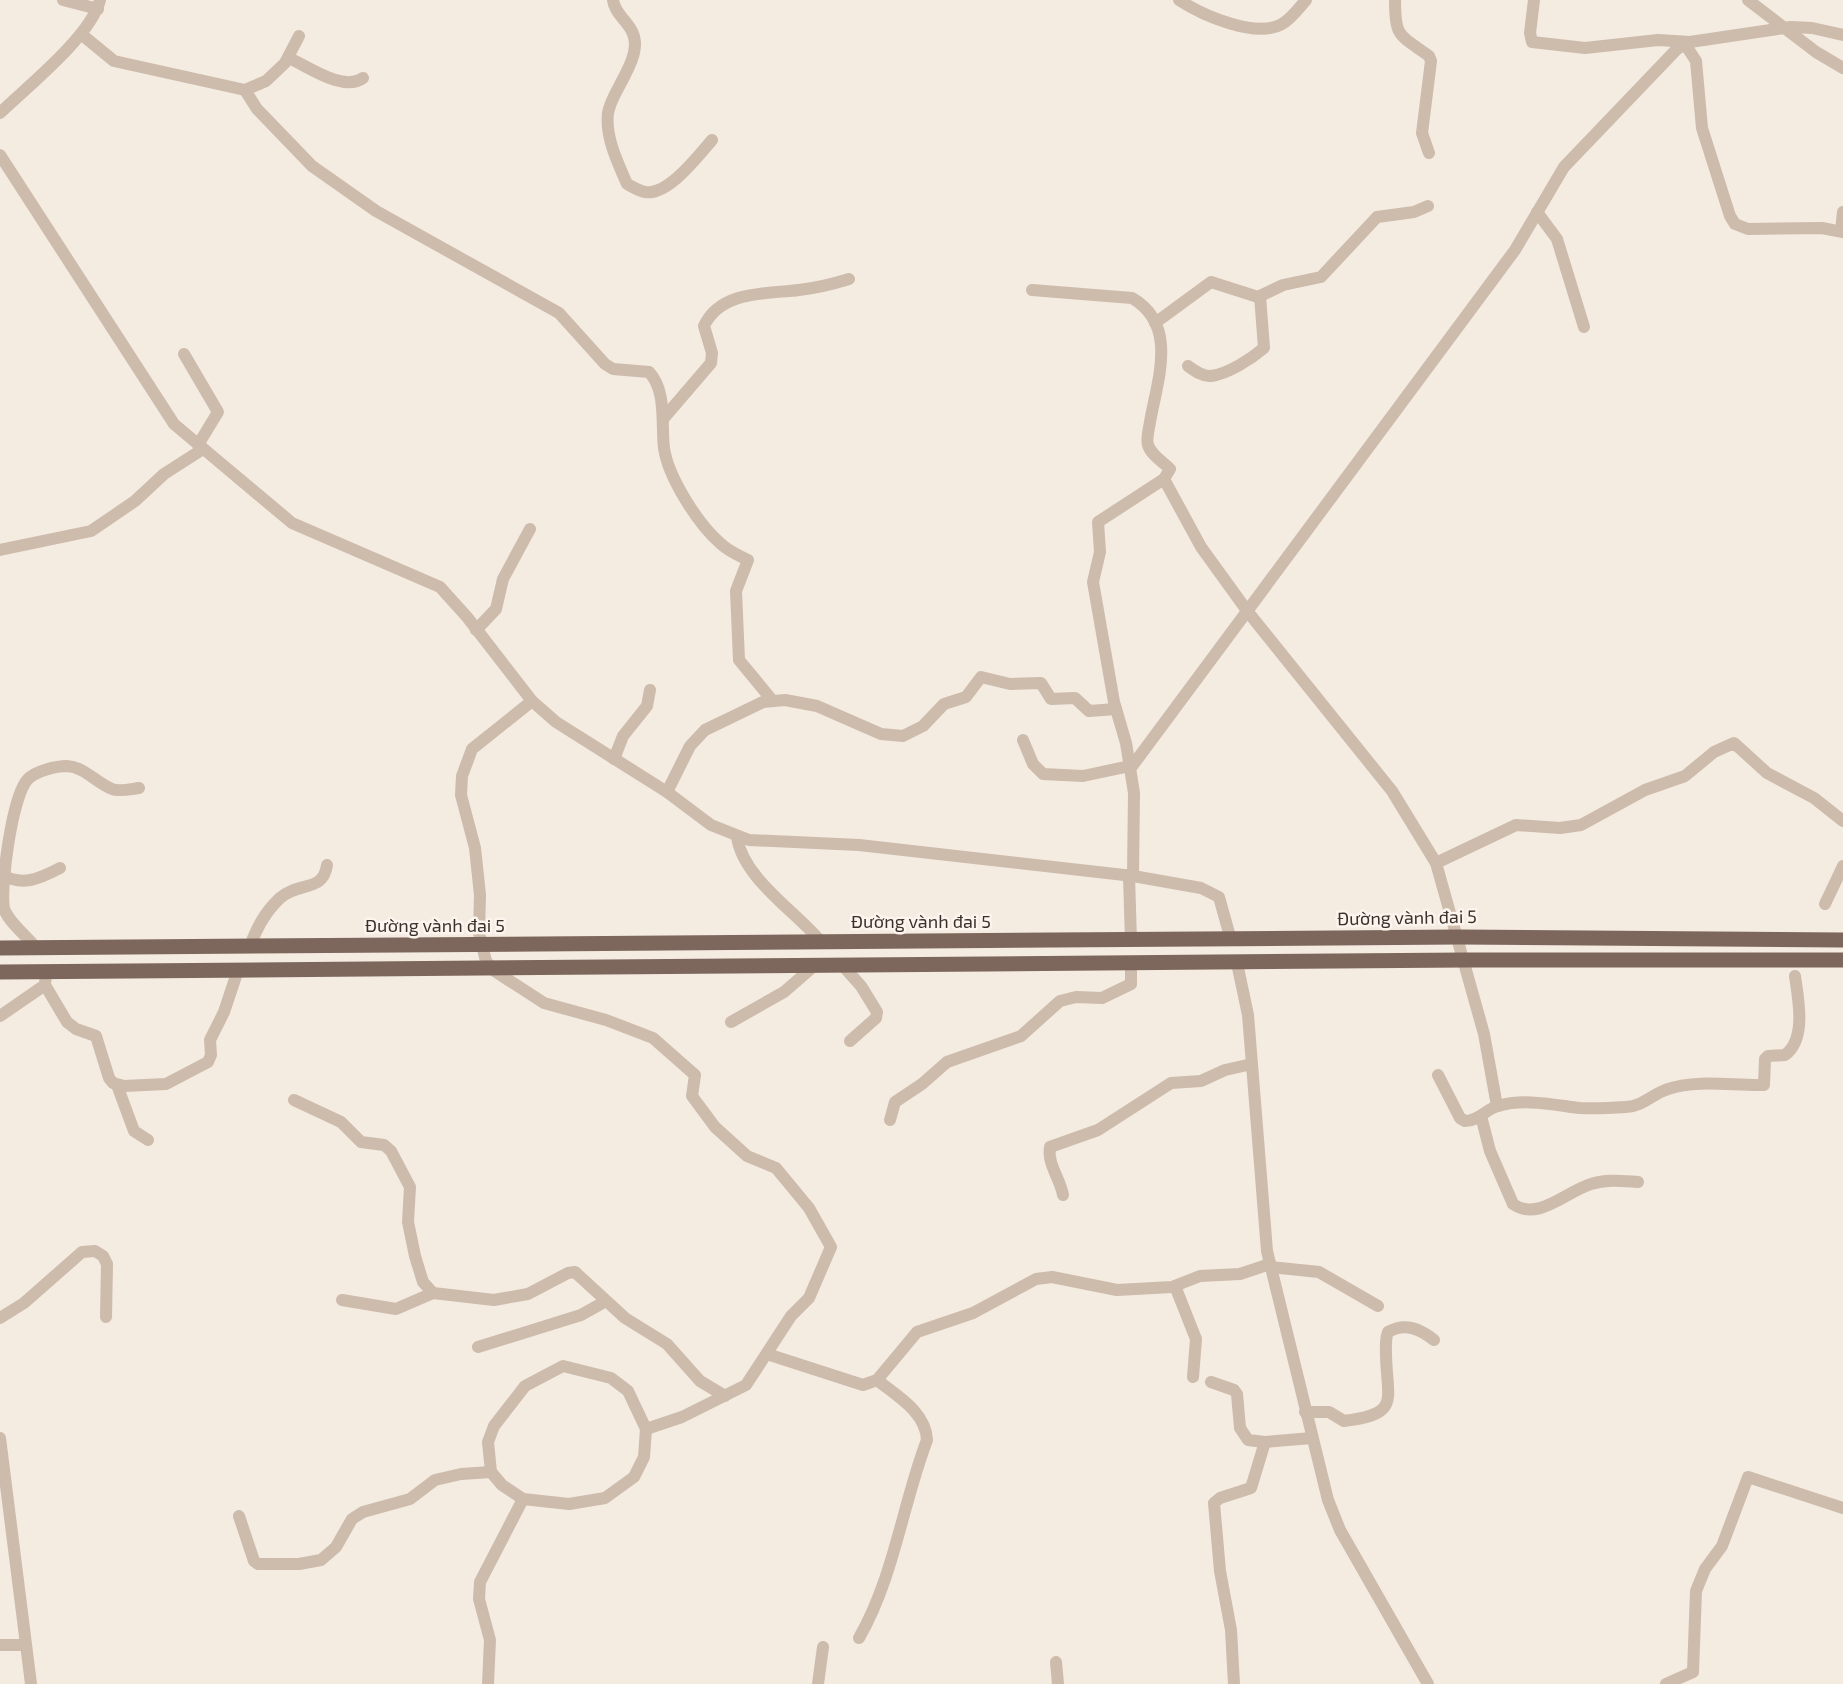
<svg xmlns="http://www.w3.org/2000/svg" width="1843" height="1684" font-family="'Exo 2',sans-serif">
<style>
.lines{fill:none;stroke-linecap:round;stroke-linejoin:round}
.minor{stroke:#cdbbac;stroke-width:12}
.major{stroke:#7d675c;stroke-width:15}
.labels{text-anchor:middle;stroke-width:5;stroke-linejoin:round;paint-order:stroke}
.street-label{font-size:18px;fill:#3b302b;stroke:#fbf5ee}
</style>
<rect width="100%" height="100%" fill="#f4ebe1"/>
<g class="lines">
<!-- minor -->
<g class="minor">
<polyline points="63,0 98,9"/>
<path d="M613,0C615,17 635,24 635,44C635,56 629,67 623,79C618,89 610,101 608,113C605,137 618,163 627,184C633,187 639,191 645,192C668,196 698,156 712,140"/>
<path d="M1179,0C1202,15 1256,39 1282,24C1291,19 1299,8 1306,0"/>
<path d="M1395,0C1395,38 1399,34 1429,56L1431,61L1422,133L1429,153"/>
<polyline points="1534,0 1530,33 1532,42 1585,48 1658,40 1690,42"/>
<polyline points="1748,0 1816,52 1843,68"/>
<polyline points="81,34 114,61 245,90 266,81 285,63 299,36"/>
<polyline points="1685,44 1696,61 1702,128 1730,216 1735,224 1748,229 1822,228 1843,232"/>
<path d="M289,58C309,67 343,92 363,78"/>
<path d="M245,90L257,109L312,166L376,211L559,313L605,364L613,369L649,372C667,391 661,424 664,448C668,477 698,524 720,543C728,551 738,555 748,560L736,591L739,660L772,700"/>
<path d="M0,113C28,86 91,36 100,0"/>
<polyline points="0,155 174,424 292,523 440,587 467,617 532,701 556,722 667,792 711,825 749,840 859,845 1133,876 1201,888 1219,897 1231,940"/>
<polyline points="1537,212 1557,239 1584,327"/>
<polyline points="1841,231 1843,212"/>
<path d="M1032,290L1132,298C1179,325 1157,381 1150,422C1149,429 1146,438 1148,445C1151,455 1163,462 1170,469L1164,479L1098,522L1100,552L1093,582L1114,702L1126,743L1134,793L1133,876"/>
<polyline points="1155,323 1211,282 1258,297 1283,285 1321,277 1377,217 1414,212 1428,206"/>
<polyline points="184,354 218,412 198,445"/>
<path d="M1188,366C1195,371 1203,377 1211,376C1228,374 1251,359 1264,348L1260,296"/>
<path d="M663,419L711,363L712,353L704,326C721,290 767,294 799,290C816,288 833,284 849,279"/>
<polyline points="1164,479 1201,547 1248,612 1392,791 1436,863 1484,1034 1497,1106"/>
<polyline points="0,550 91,531 135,501 164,474 203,449"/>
<polyline points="476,630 496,609 503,579 530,529"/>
<polyline points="532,701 472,749 462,776 461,795 475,848 480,895 479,933 486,961 493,970 544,1003 606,1020 653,1038 695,1075 692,1096 715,1127 747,1156 776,1168 809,1208 831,1247 809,1298 791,1316 746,1385 682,1417 646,1429"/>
<polyline points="1023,740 1033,764 1043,774 1083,776 1130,766"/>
<polyline points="614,759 623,736 647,706 650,690"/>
<polyline points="1130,769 1515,250 1564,167 1677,49 1690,42 1791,27 1812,28 1843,35"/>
<polyline points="667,792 690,746 705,730 763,702 785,700 817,706 881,734 903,736 923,726 944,704 966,697 981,677 1010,684 1041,683 1051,699 1075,698 1089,711 1116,709"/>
<path d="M737,837C743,879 797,912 822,943"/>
<polyline points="1436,863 1516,825 1560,828 1581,825 1645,790 1685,776 1714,752 1734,743 1767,773 1814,798 1843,821"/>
<path d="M0,874C22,887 39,879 60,868"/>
<polyline points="1129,876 1131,941"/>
<polyline points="1825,904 1843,866"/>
<path d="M250,946C257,927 265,912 280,898C299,881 323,893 327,865"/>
<path d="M36,948C26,935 10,924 4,909C0,888 12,795 28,779C36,771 56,766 67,766C85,767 96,783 112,789C119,792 131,789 139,788"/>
<polyline points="1237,963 1248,1015 1267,1251 1328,1500 1340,1530 1428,1684"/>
<polyline points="843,966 861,986 877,1012 876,1018 850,1041"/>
<polyline points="46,972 45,985 67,1022 76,1029 96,1036 109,1078 113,1083 124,1086 166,1084 208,1062 211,1055 210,1040 224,1012 238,970"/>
<polyline points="0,1016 45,985"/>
<polyline points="731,1022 784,992 814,966"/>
<path d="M1438,1075L1460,1118L1465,1121C1479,1121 1486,1109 1498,1106C1524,1098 1554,1105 1580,1108C1596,1109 1611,1108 1626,1107C1644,1106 1652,1094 1668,1089C1699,1079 1733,1086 1764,1085L1765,1059L1768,1056L1785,1055C1807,1039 1798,998 1795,976"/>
<polyline points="117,1085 134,1131 148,1140"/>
<polyline points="294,1100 341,1122 361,1142 384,1145 391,1151 410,1187 408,1222 415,1256 423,1282 433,1293 494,1300 528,1294 568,1273 575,1272 625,1318 667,1344 700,1381 725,1396"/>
<path d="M1481,1116L1490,1151L1513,1204C1538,1222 1567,1191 1591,1184C1607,1179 1622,1181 1638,1182"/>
<polyline points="890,1120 895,1102 922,1084 947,1062 1021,1036 1060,1001 1076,997 1102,998 1131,984 1131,964"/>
<path d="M1063,1195C1060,1178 1047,1164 1050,1147L1098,1130L1171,1083L1201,1081L1225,1070L1252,1064"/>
<polyline points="1270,1267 1319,1272 1378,1306"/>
<polyline points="1175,1286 1196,1339 1193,1377"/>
<polyline points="342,1300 396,1309 433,1293"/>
<polyline points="0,1318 24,1303 82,1252 95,1251 103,1256 107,1264 106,1317"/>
<polyline points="478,1347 581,1315 606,1301"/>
<polyline points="767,1354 863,1385 877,1380 917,1332 973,1313 1036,1279 1052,1277 1117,1290 1172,1287 1200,1276 1240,1274 1270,1264"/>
<polygon points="563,1366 611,1378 628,1391 646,1429 644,1457 634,1477 605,1498 569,1504 523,1499 502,1485 491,1472 488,1442 494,1426 525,1386"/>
<polyline points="1211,1382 1234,1390 1237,1394 1240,1428 1248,1440 1265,1442 1312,1438"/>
<path d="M1305,1412H1329L1344,1421C1401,1414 1387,1401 1386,1355C1386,1347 1385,1339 1388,1332C1405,1322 1420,1329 1434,1340"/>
<polyline points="0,1438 31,1684"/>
<polyline points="239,1516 254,1561 258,1564 299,1564 321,1560 336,1547 352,1519 363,1512 410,1499 435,1480 461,1474 491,1472"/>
<path d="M859,1638C894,1577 902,1506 927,1440C926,1412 897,1396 877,1380"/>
<polyline points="0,1645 25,1645"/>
<polyline points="1056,1662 1058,1684"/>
<polyline points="488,1684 490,1640 479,1599 480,1582 523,1499"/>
<polyline points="818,1684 823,1647"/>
<polyline points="1234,1684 1231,1630 1220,1571 1214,1503 1220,1498 1251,1488 1265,1442"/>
<polyline points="1666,1684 1693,1672 1696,1591 1705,1569 1722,1546 1748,1477 1843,1508"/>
</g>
<!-- major -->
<g class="major">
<polyline points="0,948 1459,937 1843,940"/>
<polyline points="0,972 1465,960 1843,960"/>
</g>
</g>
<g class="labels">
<!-- street labels -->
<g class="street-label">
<text transform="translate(1407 918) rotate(-1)" y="6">Đường vành đai 5</text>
<text x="921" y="928">Đường vành đai 5</text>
<text x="435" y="932">Đường vành đai 5</text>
</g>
</g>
</svg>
